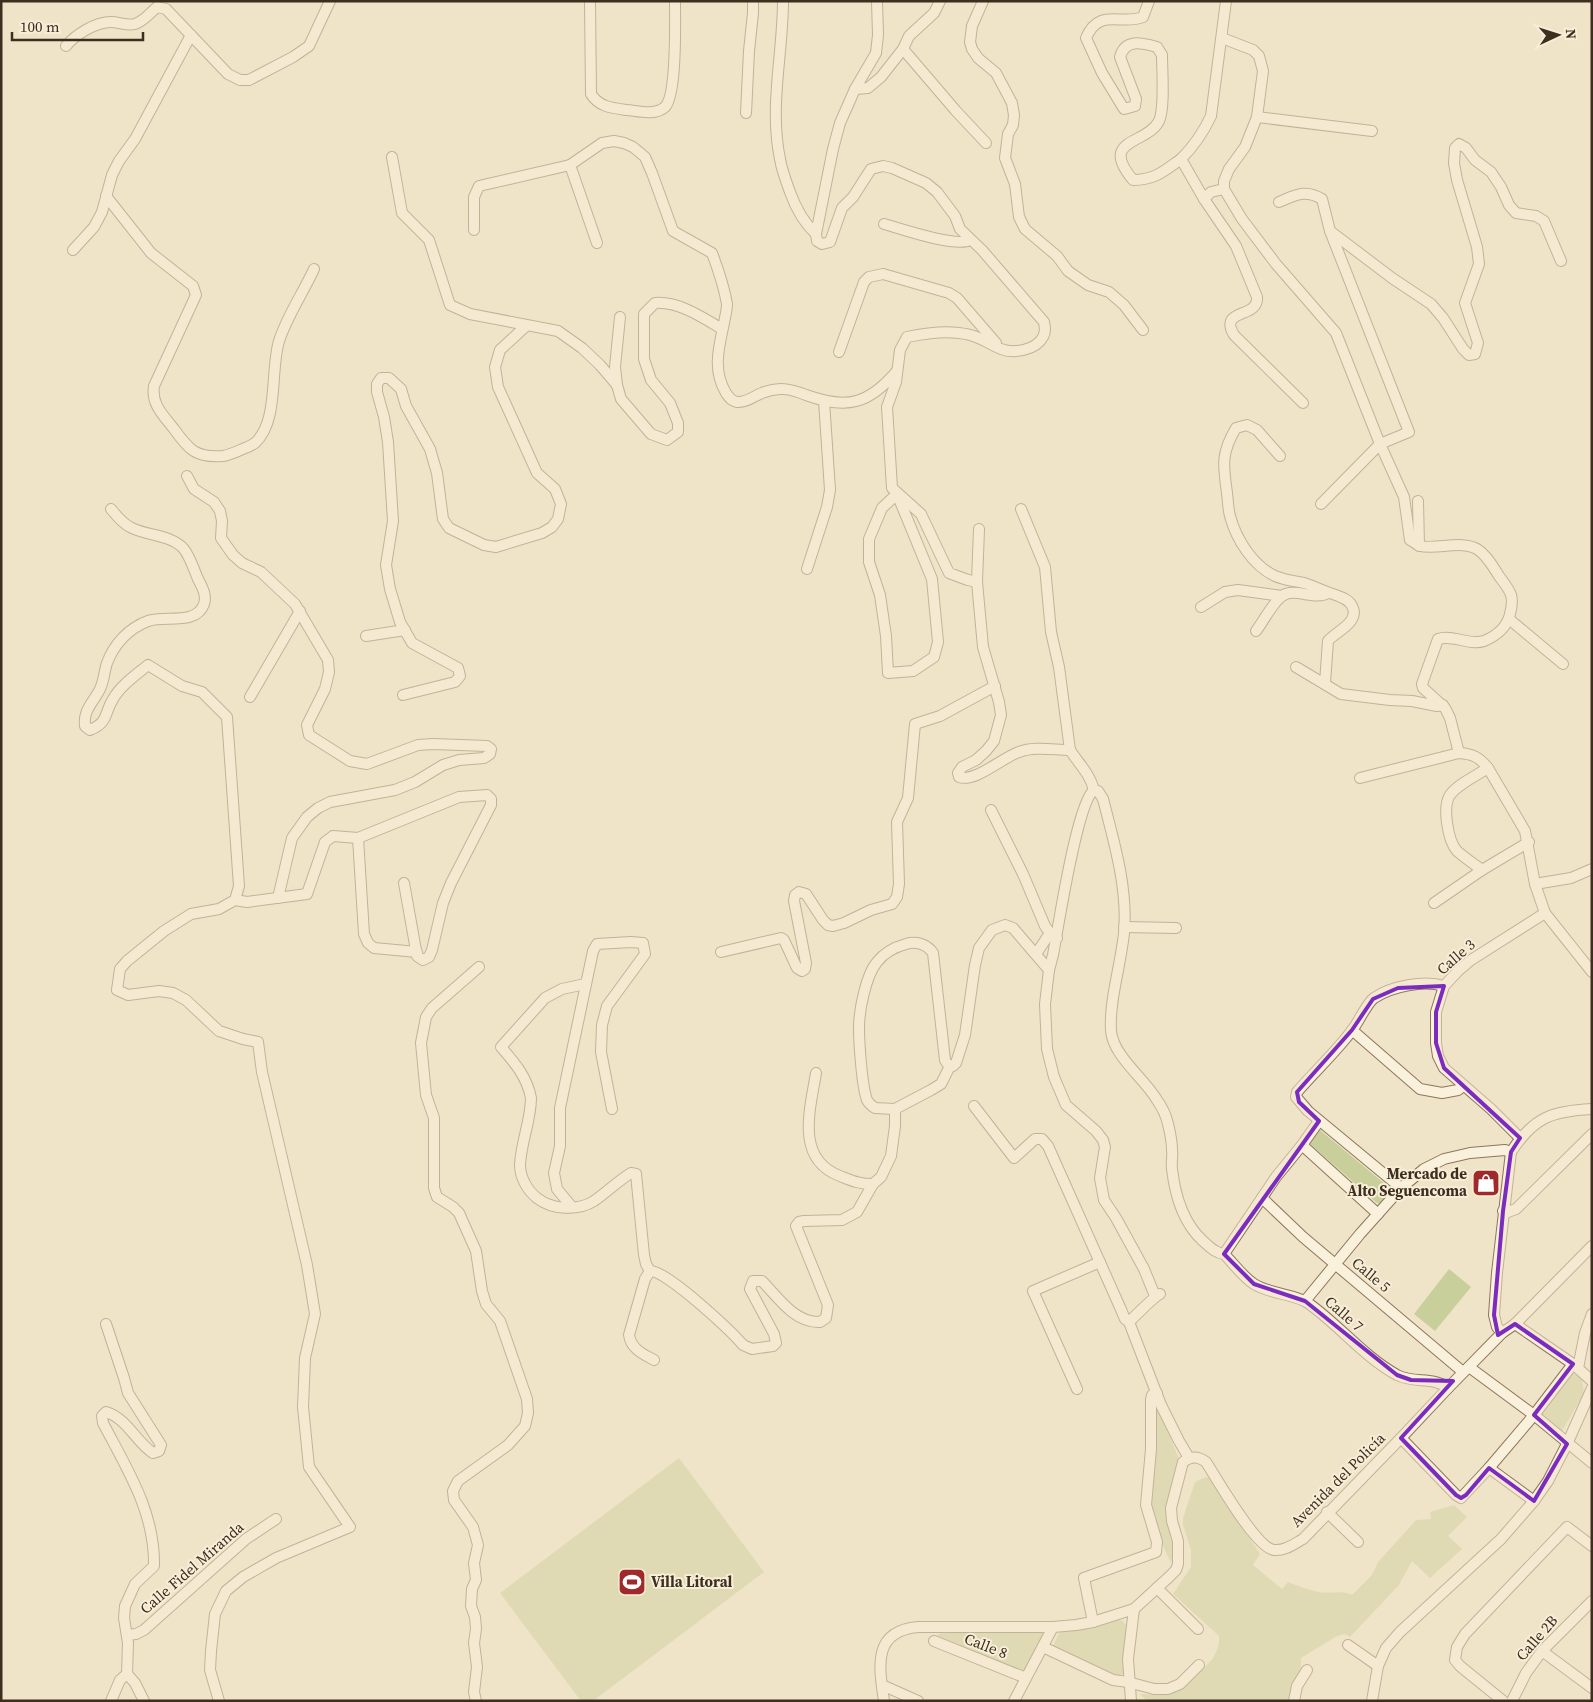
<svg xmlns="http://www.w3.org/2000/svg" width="1593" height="1702" font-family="'Source Serif 4',serif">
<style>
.green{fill:#c9cf9b}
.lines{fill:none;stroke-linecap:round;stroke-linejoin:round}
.minor-casing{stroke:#8d765c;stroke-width:12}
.minor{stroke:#faf1dc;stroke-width:10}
.marked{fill:none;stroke:#7b2cbf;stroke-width:4;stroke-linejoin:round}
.labels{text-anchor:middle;stroke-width:4;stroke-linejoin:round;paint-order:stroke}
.street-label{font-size:15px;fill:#3d2e20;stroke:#f7eed8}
.poi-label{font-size:15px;font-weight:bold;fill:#3d2e20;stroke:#f7eed8;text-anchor:end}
</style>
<rect width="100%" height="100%" fill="#f0e4c8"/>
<!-- green -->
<g class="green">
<polygon points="1320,1130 1391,1189 1391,1193 1381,1204 1377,1203 1309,1143 1315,1131"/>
<polygon points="1449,1269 1471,1287 1435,1331 1414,1314"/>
<polygon points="1571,1372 1582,1378 1584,1393 1562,1431 1539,1413"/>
<polygon points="1155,1401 1179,1459 1168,1497 1167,1518 1173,1536 1173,1553 1171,1563 1157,1533 1151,1515 1150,1498"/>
<polygon points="679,1458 764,1572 593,1701 581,1701 500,1593"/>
<path d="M1206,1477L1210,1478L1213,1483L1260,1554L1253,1565L1282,1589L1288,1582C1298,1586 1309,1590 1319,1592C1331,1594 1341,1590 1352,1595L1372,1575L1378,1562L1416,1520L1431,1519L1430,1512L1454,1505L1467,1517L1448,1536L1462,1549L1430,1578L1412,1561L1399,1585L1350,1637L1345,1634L1337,1636L1301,1658V1677L1294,1701H1147L1140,1694C1149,1694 1159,1696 1168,1694C1176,1693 1208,1666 1213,1658C1217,1652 1220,1642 1219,1636L1173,1594L1191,1567V1550L1183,1525V1518L1195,1482Z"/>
<polygon points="1117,1619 1123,1621 1129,1630 1125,1673 1119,1676 1056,1649 1053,1646 1059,1633 1062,1631 1072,1631"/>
<polygon points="1040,1631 1045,1632 1027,1670 1021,1671 936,1636 941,1633"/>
</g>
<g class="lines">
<defs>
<g id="minor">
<path d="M590,1L591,94C599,107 612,108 627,110C638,111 655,116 665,107C677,95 675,21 675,1"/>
<path d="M783,1C783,53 769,107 780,159C782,171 786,181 790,192C796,209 803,222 816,234"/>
<path d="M877,1L878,35L876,53L855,89L840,123L833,149L816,234L817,241L822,244L830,242L842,208L853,197L871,169L883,166L892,168L926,183L937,192L955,216L960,229L982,250L1044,322C1045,327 1046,332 1043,337C1036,350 1014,354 1001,349C989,344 979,336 966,334C947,330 926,333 907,337L900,350L896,382L887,407L892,488L921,514L949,573L968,580L977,582"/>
<polyline points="983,1 972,26 970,42 972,49 978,58 996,73 1012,103 1014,115 1013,125 1008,134 1005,158 1015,184 1019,217 1025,229 1057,256 1068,271 1088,285 1109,292 1124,305 1143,330"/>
<path d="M1149,1L1143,17C1121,26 1099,7 1086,38L1102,73L1124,109L1135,106L1136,99L1120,57C1125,38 1142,43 1157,47L1162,55C1162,71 1165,108 1159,121C1147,145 1098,138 1133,180C1155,180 1164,171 1181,159"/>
<path d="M1226,1L1211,116C1203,133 1194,146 1181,159L1204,199L1236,246L1257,297C1259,319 1218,308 1234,335L1303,403"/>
<path d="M1222,38L1253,50L1259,56L1263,71L1257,117L1245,147L1229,169L1224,181V189L1242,219L1276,264L1336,333L1380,444L1404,497L1410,540C1413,541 1417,545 1420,546C1436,550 1462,540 1477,549C1487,555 1493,567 1499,576C1510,591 1515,595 1510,614C1507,627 1496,636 1484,641C1469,646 1453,634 1438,639L1422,684L1423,688L1445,708L1450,718L1459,753"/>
<path d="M66,46C76,34 96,22 111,22C119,22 127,26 135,24C144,21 150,13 157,7L166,9L228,74L240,80H249L293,57L309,46L330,1"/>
<polyline points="903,49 956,111 986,143"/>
<polyline points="855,89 868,88 881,77 903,49 909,36 934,13 940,1"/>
<polyline points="746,113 749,51 753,13 753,1"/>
<polyline points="1257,117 1372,131"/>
<polyline points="392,157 402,213 429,240 450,305 470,314 558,331 582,348 600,365 617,385"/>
<polyline points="570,165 597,243"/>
<path d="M106,196L151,253L193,286L196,295L154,386C151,404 163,415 174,429C189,450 196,458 223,456C230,455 238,451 245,448C248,447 252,445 255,443C279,421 270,371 279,341C287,316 303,293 314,269"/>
<polyline points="1204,199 1211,192 1224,189"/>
<path d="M1279,202C1296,195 1305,189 1322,199L1330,231"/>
<path d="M884,224C902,229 956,248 970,240"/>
<path d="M474,230V197L479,186L570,165L602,143L614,141L624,143L633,147L645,157L652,173L673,231L712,253C718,269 724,286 727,304C727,310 725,317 724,323C719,347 712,370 726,393C729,397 731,401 737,402C746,403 754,396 762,393C778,386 791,389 806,395C847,410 869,404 897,371"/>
<polyline points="73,250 94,227 102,212 112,175 119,161 135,139 191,35"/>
<path d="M620,317L615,367L617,385L621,399L651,434L667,440L678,432V423L670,403L651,380L644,359V314L655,303C678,301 702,317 722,329"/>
<polyline points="839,352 864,282 869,277 883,274 949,293 957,298 996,343"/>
<path d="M1280,456L1257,430L1247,425L1236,428C1221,453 1223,465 1227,493C1228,501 1228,509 1230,516C1236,539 1253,566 1275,576C1284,580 1294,581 1304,583C1314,586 1323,591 1333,594C1340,597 1349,599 1352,606C1361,622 1335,632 1328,641L1325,683"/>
<polyline points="187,476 194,489 214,502 220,511 222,521 221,538 233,555 242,563 261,572 295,604 328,660 329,672 325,689 307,725 309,735 350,761 367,764 418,745 433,744 487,746 491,749 490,754 484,758 459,760 443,765 415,782 395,790 330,802 318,808 307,817 292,838 278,898"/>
<polygon points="897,494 932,579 938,642 934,657 913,671 888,673 886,636 880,595 869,562 869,539 882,508"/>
<polyline points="1418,501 1419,546"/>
<polyline points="1321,504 1380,444 1409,432 1330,231 1392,278 1431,304 1443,318 1463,349 1469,355 1475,354 1478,343 1465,303 1479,264 1477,247 1457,180 1454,163 1455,148 1459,144 1466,148 1475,160 1491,172 1501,187 1509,205 1516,213 1536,216 1544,221 1561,261"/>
<path d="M111,509C116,515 122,523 130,527C146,536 169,534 183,548C190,556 194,570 198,579C202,587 207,595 204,604C196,626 165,615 148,621C129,628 114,644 107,663C104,672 104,681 100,689C93,703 83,710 85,726L90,730C109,722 104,713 113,699C121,685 136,675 148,665L182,686L202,692L227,717L239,886L235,900L219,909L191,914L164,931L127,961L120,969L117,990L128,995L159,991L173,993L186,1000L219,1031L243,1039L258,1042L262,1072L307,1265L315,1314L305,1358L303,1407L309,1467L350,1527L276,1558L243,1577L226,1591L215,1614L211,1651L210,1670L219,1701"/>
<path d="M1021,509L1045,567L1051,632L1059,667L1070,750C1079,764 1090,774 1094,790L1098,791L1103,799C1114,842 1128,888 1124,933C1121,964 1109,1001 1111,1031C1113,1056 1145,1079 1157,1100C1162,1107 1166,1115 1168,1124C1170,1132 1172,1142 1172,1150C1173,1157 1171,1163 1172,1169C1175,1195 1183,1223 1203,1241C1210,1247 1215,1253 1224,1254"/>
<path d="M979,529L977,582L983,647L999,702L1001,715L994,741L986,751L976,760L962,767L958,773L959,777C975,783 1003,757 1019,752C1034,746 1054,750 1070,750"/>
<polyline points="807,569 827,507 830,490 824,401"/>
<polyline points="1201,607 1225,592 1238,590 1282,596"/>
<polyline points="1509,619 1563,664"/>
<path d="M1256,631C1263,622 1273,602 1282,596C1295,587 1315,601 1328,593"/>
<polyline points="366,636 405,630"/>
<polyline points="1296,667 1341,694 1390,700 1412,701 1437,706 1443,705"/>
<polyline points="403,695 455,682 460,676 458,668 412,643 400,622 390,589 386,565 393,521 388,442 384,417 377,392 377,384 381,378 389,378 401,389 406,406 430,449 437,473 443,519 449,528 484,545 496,547 542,533 552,527 558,519 561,504 555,489 537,473 498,387 495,367 500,350 526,326"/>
<polyline points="250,697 300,611"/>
<path d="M1360,778L1459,753C1473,754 1479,757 1488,768L1525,831L1535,884L1545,913L1592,972"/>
<path d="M1094,790C1077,802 1058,929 1053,955L1049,970L1045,1004L1047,1049L1054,1077L1066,1105L1096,1131L1103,1140L1105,1147L1100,1178L1104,1200L1116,1218L1144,1269L1155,1296"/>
<polyline points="991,810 1023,874 1045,926 1050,933 1057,938"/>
<polyline points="358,838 364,934 368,943 374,948 417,952"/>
<path d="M1482,870C1474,864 1465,858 1457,851C1448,841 1442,807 1450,795C1458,784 1476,776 1488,768"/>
<polyline points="1535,884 1571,878 1592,869"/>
<polyline points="235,900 247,902 307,894 325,842 333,836 358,838 459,797 487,795 491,799 491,805 451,883 443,903 432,950 429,957 423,960 417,956 404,883"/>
<polyline points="1434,903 1482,870 1529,842"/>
<polyline points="1124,927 1176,928"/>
<polyline points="721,952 781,938 784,940 797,968 802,971 805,969 806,963 794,901 795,895 799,892 806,894 823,920 828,925 833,926 844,923 871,910 892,904 897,897 899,884 897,822 908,798 915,724 940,716 995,686"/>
<polyline points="1036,954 1050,933"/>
<path d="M585,984L562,989L545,998L501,1047C515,1063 527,1077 531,1098C531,1120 521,1142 520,1165C520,1178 528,1191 537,1198C552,1210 578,1211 594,1201C607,1192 618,1181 631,1173L636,1174L644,1255L646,1264L650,1271"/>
<polyline points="1352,1030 1420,1089 1442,1093 1458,1090 1463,1086"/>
<path d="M950,1066L941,1084L931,1090L895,1109L875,1108C872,1106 869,1104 867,1100C862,1087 859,1043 859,1028C859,1010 866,975 877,962C884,953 895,947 906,944C916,941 927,944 933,953L945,1060C947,1064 948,1065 953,1066L956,1063L965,1035L975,965L979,948L992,930L1005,925L1013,928L1049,970"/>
<path d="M816,1073C810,1110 795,1159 840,1176C853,1181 859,1184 873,1184"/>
<polyline points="974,1106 1014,1158 1035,1139 1042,1139 1048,1146 1119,1305 1125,1319 1129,1322 1161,1405 1179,1441 1189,1458"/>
<polyline points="1520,1138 1491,1109 1444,1068 1438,1056 1436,1043 1436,1012 1444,986 1458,971 1471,960 1545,913"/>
<polyline points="1302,1145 1378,1214"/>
<path d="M1401,1188L1308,1111L1296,1097L1297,1092C1315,1071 1337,1051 1353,1029C1359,1021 1367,1003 1374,998C1392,986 1424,980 1444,986"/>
<polyline points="1262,1198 1303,1237 1463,1372"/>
<polyline points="572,1207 557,1189 554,1173 560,1146 560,1108 593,951 597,944 631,942 643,943 645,954 607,1006 602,1025 601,1052 612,1109"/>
<polyline points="1503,1211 1508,1212 1516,1209 1592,1134"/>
<path d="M1224,1254C1234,1264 1243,1277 1254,1284C1269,1294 1295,1294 1308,1303C1339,1325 1363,1356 1397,1375C1415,1384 1432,1376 1448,1388"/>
<polyline points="1224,1254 1276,1177 1302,1145 1319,1121"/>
<polyline points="1305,1301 1360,1234 1401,1188 1424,1169 1444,1159 1470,1153 1505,1150 1511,1152"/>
<path d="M1129,1322C1134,1317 1155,1296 1160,1294"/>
<path d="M106,1324L124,1378L128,1393L161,1445L159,1451L153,1453C135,1441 128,1419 106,1412L102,1416L103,1423C127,1469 155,1512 154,1566L135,1584L125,1606L124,1618L128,1643L127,1674"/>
<polyline points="1515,1324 1573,1364 1592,1381"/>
<path d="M1502,1333L1497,1327L1494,1315L1497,1273L1511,1152C1534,1117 1552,1111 1592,1109"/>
<path d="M654,1360C643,1354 631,1349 629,1335L645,1279L650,1271C665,1269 731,1331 743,1345L752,1349L773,1346L776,1343L774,1334L750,1289L753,1281H762C777,1296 794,1323 820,1322L826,1318L828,1305L796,1226L799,1222L804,1221L842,1220L857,1212L873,1184L881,1177L891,1156L895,1126V1109"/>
<polyline points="1469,1367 1534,1415 1592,1463"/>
<polyline points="1578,1368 1585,1333 1592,1314"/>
<polyline points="1077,1389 1033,1291 1100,1262"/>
<polyline points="1401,1438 1456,1495 1461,1498 1489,1468 1534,1415 1573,1364"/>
<polyline points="1489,1468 1534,1501"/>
<polyline points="1327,1512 1358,1542"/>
<polyline points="1157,1588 1198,1629"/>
<polyline points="1093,1622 1084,1578 1156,1552 1157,1542 1146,1505 1151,1449 1151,1400 1152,1395 1157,1393"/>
<polyline points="127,1635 136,1634 144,1630 246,1539 276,1519"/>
<polyline points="934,1641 1026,1678"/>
<polyline points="1348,1645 1378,1666"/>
<polyline points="1043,1647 1113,1680 1128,1682 1154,1689 1168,1689 1180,1684 1199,1665"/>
<polyline points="1542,1651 1592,1688"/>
<polyline points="127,1674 135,1683 144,1701"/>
<polyline points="882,1685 918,1701"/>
<polyline points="111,1701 120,1680 127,1674"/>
<polyline points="476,1701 474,1692 477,1667 474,1643 476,1629 475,1617 471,1606 472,1589 476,1580 474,1563 478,1545 473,1527 454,1500 453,1491 458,1481 508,1445 525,1426 528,1413 527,1399 500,1321 486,1304 482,1291 476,1251 459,1213 453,1207 437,1197 434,1188 434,1118 426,1095 421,1043 426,1017 432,1008 479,967"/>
<path d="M884,1701C879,1667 872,1631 918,1627H1053L1076,1625L1093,1622L1134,1609L1169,1577L1176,1570L1178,1564V1541L1172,1521L1171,1508L1183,1462C1191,1456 1198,1456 1206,1462C1217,1479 1256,1548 1274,1550C1285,1551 1294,1544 1303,1539L1401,1438L1448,1388L1502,1333L1515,1324L1592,1246"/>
<polyline points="1014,1701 1053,1627"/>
<polyline points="1131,1701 1128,1659 1134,1609"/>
<polyline points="1294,1701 1297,1686 1307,1670"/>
<polyline points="1372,1701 1378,1666 1386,1648 1400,1632 1501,1539 1534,1501 1548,1481 1567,1444 1592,1388"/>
<polyline points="1503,1701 1460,1666 1455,1660 1457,1647 1465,1634 1567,1527 1592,1546"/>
<polyline points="1512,1701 1526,1673 1542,1651 1592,1601"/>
</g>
</defs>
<!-- minor casing -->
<use href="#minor" class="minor-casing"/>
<!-- minor -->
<use href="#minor" class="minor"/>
</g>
<!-- marked area -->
<path d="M0 0H1593V1702H0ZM1444,986L1436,1012V1043L1444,1068L1520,1138L1511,1152L1503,1211L1494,1315L1498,1335L1515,1324L1573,1364L1534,1415L1567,1444L1534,1501L1489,1468L1466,1495L1461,1498L1456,1495L1401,1438L1453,1381L1411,1380L1397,1375L1305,1301L1254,1284L1224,1254L1319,1121L1299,1102L1297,1092L1352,1030L1373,999L1398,988Z" fill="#f0e4c8" fill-opacity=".55" fill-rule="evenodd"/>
<path class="marked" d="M1444,986L1436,1012V1043L1444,1068L1520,1138L1511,1152L1503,1211L1494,1315L1498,1335L1515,1324L1573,1364L1534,1415L1567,1444L1534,1501L1489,1468L1466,1495L1461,1498L1456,1495L1401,1438L1453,1381L1411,1380L1397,1375L1305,1301L1254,1284L1224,1254L1319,1121L1299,1102L1297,1092L1352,1030L1373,999L1398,988Z"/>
<!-- icons -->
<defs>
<symbol id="shop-square" viewBox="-11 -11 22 22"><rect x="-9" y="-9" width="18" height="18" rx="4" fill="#9e2a2b" stroke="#f7eed8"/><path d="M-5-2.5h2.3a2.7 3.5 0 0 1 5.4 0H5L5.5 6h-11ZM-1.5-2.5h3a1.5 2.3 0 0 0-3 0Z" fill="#fff"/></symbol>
<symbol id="stadium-square" viewBox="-11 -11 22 22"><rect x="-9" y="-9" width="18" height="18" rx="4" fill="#9e2a2b" stroke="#f7eed8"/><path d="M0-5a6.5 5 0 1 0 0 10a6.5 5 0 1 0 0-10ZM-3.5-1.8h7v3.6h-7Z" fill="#fff"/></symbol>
</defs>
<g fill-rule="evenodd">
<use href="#shop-square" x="1470" y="1167" width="32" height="32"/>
<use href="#stadium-square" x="616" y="1566" width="32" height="32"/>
</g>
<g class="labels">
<!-- street labels -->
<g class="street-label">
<text transform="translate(1456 957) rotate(-41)" y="5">Calle 3</text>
<text transform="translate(1371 1275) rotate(40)" y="5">Calle 5</text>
<text transform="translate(1344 1314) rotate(41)" y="5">Calle 7</text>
<text transform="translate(1338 1480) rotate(-45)" y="5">Avenida del Policía</text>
<text transform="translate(192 1568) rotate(-41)" y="5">Calle Fidel Miranda</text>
<text transform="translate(1537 1638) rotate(-49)" y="5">Calle 2B</text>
<text transform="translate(986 1646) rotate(21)" y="5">Calle 8</text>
</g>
<!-- poi labels -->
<g class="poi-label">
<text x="1467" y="1179">Mercado de<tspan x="1467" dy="17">Alto Seguencoma</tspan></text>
<text x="651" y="1587" text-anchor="start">Villa Litoral</text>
</g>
</g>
<!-- border -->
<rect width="1593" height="1702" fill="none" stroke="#3d2e20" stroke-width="5"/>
<!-- north arrow -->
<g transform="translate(1558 35) rotate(86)" stroke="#f7eed8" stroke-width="4" paint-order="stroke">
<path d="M0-4L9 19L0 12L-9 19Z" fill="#3d2e20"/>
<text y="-8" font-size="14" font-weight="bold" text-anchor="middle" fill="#3d2e20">N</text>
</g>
<!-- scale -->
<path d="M12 32v8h131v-8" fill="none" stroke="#3d2e20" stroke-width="2.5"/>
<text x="20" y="32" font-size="15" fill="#3d2e20" stroke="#f7eed8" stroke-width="4" paint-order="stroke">100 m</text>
</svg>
